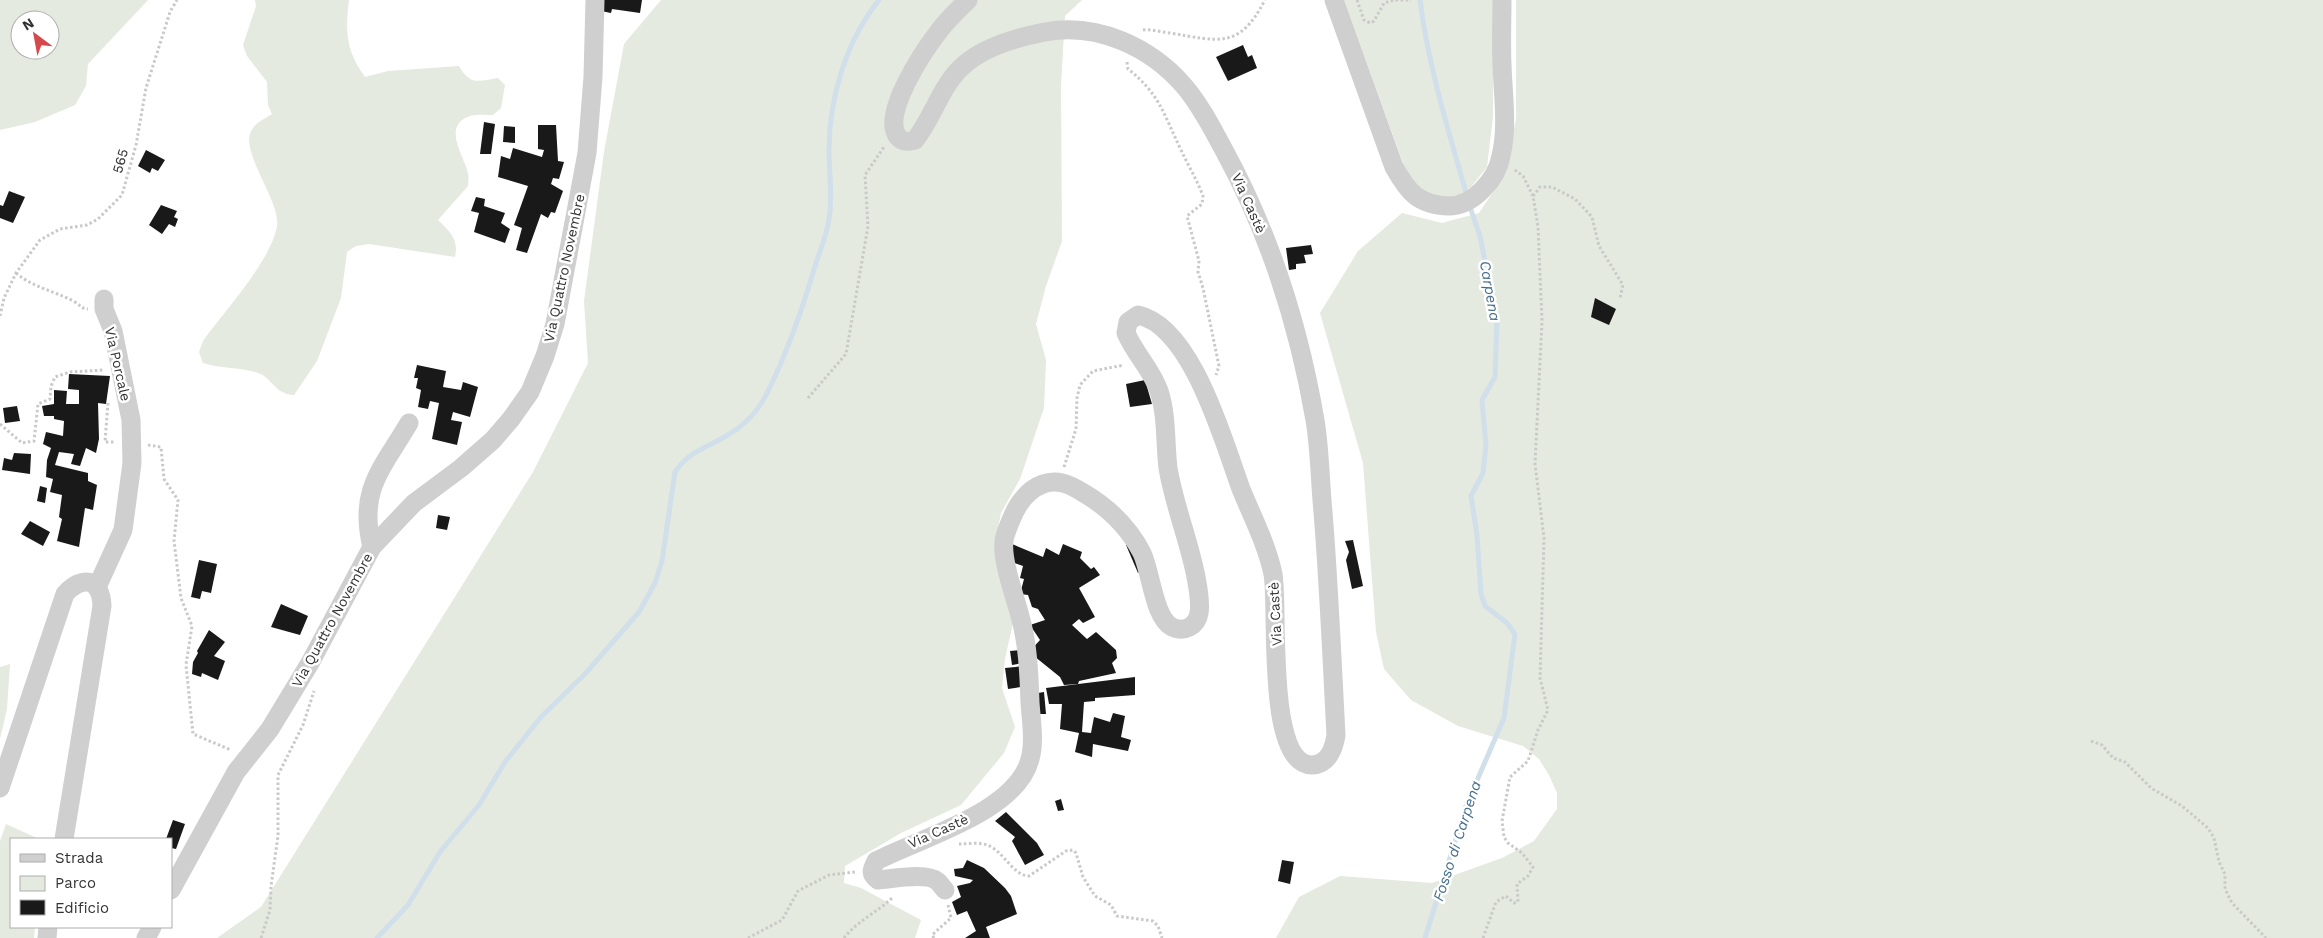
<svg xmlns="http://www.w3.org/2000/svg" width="2323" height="938" font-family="'Work Sans',sans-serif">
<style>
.green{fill:#e4eadf;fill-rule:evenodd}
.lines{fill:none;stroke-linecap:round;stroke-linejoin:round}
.stream{stroke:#d0dfea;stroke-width:5}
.building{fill:#191919}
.path{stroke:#c9c9c9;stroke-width:3;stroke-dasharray:2.5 2.5;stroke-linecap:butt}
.minor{stroke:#cfcfcf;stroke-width:19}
.labels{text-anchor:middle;stroke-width:5;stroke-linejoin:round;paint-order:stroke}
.street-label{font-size:14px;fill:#323232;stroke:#fff}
.water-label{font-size:15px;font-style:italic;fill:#476f8d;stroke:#fff}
</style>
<rect width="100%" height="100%" fill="#fff"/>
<!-- green -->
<g class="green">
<path d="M0,0H148L88,64L86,86L75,105L35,122L0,130ZM20,20H50V50H20Z"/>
<path d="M255,0H349C345,31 346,51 365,77L388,71L459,66C470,86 479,81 498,78L505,85L501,108L493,115C486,115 476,114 470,116C440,126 466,158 468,174C469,178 468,182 468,186L438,220C450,232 459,239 455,257L369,244L356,246L347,252L341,298L317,361L294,395C274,394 273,378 258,373C241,367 221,369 203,363L199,352L203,341C224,312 271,261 277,226C281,200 236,148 253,128C257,122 266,118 272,114L268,105L267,82L247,56L243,45L256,6Z"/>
<polygon points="661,0 1082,0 1065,16 1061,86 1062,241 1046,286 1036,324 1046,360 1044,408 1020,479 1001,513 995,543 1013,623 1005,659 1002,688 1015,727 1004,753 961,805 901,833 845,866 844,883 861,888 921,920 915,938 217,938 261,907 533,472 588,363 584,301 604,152 624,44"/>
<polygon points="1344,0 1493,0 1493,117 1487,167 1471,187 1457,197 1439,197 1423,192 1406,171"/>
<polygon points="1516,0 2323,0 2323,938 1276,938 1299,897 1340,876 1432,883 1502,858 1534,841 1557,809 1557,793 1549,775 1539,759 1523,746 1458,726 1411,700 1384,669 1376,632 1363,463 1320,313 1358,251 1402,213 1442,223 1479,213 1501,180 1516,120"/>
<polygon points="10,664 7,709 0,739 0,667"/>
<polygon points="6,824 39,839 11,839 11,927 35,927 34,938 0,938 0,841"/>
</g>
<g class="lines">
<!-- stream -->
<g class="stream">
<path d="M1420,0C1428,65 1449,133 1467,196"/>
<path d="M377,938L408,905L440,852L479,805L505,762L541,717L585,674L639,612L655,583L662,561L675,472C690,450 705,449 726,436C744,426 758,412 767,393C788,352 803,307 816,263C821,248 827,234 829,219C833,198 829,173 829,151C829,98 846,41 879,0"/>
<polyline points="1425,938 1466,806 1504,718 1515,634 1507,623 1485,606 1481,594 1477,535 1471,496 1483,473 1486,445 1482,400 1495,377 1497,319 1480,236 1469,204"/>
</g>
</g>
<!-- building -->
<g class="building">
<polygon points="602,0 642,0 640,13 612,9 611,13 601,11"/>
<polygon points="1243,45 1248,57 1252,55 1257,68 1228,81 1216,57"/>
<polygon points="484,122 495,124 491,154 480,154"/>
<polygon points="538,125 556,125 558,161 564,162 559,179 553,178 551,184 563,191 555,213 551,212 548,218 541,214 527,253 516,250 522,228 514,225 528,186 498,177 501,156 510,159 513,148 542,157 544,150 538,149"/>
<polygon points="504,126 515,127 515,143 503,142"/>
<polygon points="146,150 165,160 158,171 152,168 150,173 138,166"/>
<polygon points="9,191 25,197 13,223 0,218 0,205 3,206"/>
<polygon points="476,197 485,199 484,206 505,213 501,223 510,229 505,243 474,232 479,213 471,211"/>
<polygon points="161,205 177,211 174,217 178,219 175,227 169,224 162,234 149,225"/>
<polygon points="1311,245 1313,254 1304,255 1306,263 1296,264 1296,269 1289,270 1286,248"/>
<polygon points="1595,298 1616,309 1609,325 1591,317"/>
<polygon points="417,365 446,371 443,387 461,390 463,382 478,387 470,417 453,412 451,420 462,422 457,445 432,439 439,403 430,401 428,409 418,407 421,390 416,388 418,378 414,378"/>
<polygon points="69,374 110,376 106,404 98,403 99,439 96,453 86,448 80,466 71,464 74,454 59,452 55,465 88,473 88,481 97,485 93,510 85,508 79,547 57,541 62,519 59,517 62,495 50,492 53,479 46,477 47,460 51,448 43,444 46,432 63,436 64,421 54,419 54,416 44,416 42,406 54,404 54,390 67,391 66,404 79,404 79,390 68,389"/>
<polygon points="1145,380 1152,404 1130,407 1126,384"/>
<polygon points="17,406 20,421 5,423 3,408"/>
<polygon points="14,453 31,454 30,474 2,470 4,458 12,460"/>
<polygon points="40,486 47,488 45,503 37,501"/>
<polygon points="438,515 450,517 447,530 436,528"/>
<polygon points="30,521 50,532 43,546 21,534"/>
<polygon points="1353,540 1363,586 1352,589 1346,560 1349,552 1345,541"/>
<polygon points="1131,542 1144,570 1138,573 1126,545"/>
<polygon points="1012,544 1043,557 1046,548 1059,555 1063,544 1082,552 1080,558 1091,569 1094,567 1100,575 1079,588 1095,617 1083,623 1079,619 1072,625 1087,639 1096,632 1116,650 1117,658 1112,663 1116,673 1079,681 1078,684 1064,685 1060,677 1029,652 1040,640 1030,625 1045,620 1038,609 1032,607 1028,595 1020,594 1024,579 1020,578 1023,566 1006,560"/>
<polygon points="199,560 217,564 211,593 202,591 200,599 191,597"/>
<polygon points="281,604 308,616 300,635 271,627"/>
<polygon points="209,630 225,642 214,656 225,661 218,680 202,673 201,677 192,674 193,662 198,653 197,651"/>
<polygon points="1021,650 1023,663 1012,665 1010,651"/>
<polygon points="1024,666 1027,686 1008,689 1005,668"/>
<polygon points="1135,677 1135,695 1095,698 1095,701 1084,702 1082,732 1091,733 1094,717 1110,722 1113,713 1125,716 1121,737 1131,740 1128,751 1093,744 1092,757 1075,752 1079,733 1060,729 1062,704 1049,704 1046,688"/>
<polygon points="1044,692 1046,714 1032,714 1032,694"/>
<polygon points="1061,799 1064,810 1058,811 1055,801"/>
<polygon points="1006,812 1037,843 1044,855 1025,865 1012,841 1015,837 995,821"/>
<polygon points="173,820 185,824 176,849 171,848 171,839 166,839"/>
<polygon points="967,860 984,868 1005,888 1011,896 1017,914 986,927 990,938 965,938 976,931 967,911 957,915 952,902 961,897 957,886 970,883 973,880 955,876 954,869 963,868"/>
<polygon points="1282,860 1294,862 1290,884 1278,881"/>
</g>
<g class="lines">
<!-- path -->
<g class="path">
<polyline points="1357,0 1364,20 1370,23 1374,21 1384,3 1394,0 1411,0"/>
<path d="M1143,30C1151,29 1161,32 1170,33C1219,41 1239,50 1265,0"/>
<path d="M1127,62L1128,69C1160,94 1164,115 1181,150C1188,165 1197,180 1203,196L1202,204L1187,216L1199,261L1198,272L1203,288L1219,366L1216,375"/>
<polyline points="1533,196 1540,187 1552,187 1575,199 1592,217 1599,246 1623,285 1620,298"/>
<path d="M16,273C34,288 55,291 75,302C80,305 82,309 88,309"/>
<polyline points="0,316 4,298 16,273 40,240 60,229 87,225 98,219 122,195 136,145 146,88 170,12 177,0"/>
<polyline points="808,398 846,354 868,226 865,175 884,147"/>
<polyline points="108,403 105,442 115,442"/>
<polyline points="0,424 22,443 34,441 38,404 50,399 51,386 55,377 70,372 104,370"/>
<polyline points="148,445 161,447 164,479 178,500 174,541 181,598 192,626 186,665 193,734 231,750"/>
<polyline points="1064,467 1076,429 1077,398 1080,385 1093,371 1124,365"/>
<polyline points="2091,741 2102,745 2113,758 2125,762 2151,788 2182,806 2208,828 2214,838 2219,862 2225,874 2225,889 2232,903 2266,938"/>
<path d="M959,844C968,844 979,842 987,845C1004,851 1012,875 1029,876L1066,851L1073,850L1076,853L1083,877L1095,896L1111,905L1117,916L1153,921L1158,926L1162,938"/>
<polyline points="261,938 270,910 271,886 278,836 278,775 303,725 314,691"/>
<polyline points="748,938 782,920 798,891 829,875 855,872"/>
<path d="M844,938C857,921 878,912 893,897"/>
<polyline points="934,938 932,935 951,918 948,905"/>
<polyline points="1483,938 1496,902 1506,896 1514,903 1518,902 1517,884 1528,876 1533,867 1522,853 1508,843 1504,837 1502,821 1510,777 1528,761 1538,730 1548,710 1540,678 1544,538 1535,464 1542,321 1538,227 1533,196 1523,176 1515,170"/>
</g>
<!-- minor -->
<g class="minor">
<path d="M1334,0L1394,167C1408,192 1418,205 1449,206C1473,206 1497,179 1501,156C1508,127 1503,95 1502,65C1501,43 1502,22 1502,0"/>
<path d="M372,547C358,490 382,469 409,423"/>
<polyline points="97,587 123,530 132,463 131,420 113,331 104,309 104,299"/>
<path d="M0,788L65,594C82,575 101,578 102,606L64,839"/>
<polyline points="171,890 236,772 270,729 310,663 372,547 414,503 461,468 493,440 511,419 530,392 545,356 555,324 587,153 593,77 595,0"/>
<path d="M945,890C942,887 940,883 937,881C926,872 892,879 878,880C869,874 872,869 876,861C920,838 1017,812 1030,759C1035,741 1031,720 1030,702C1029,674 1028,644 1020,616C1015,596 999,555 1005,536C1012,515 1021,492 1043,484C1057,479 1069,484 1082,492C1108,507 1128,526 1142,553C1151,572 1154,618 1172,627C1184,633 1197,626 1199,613C1201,602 1198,588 1196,577C1189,540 1174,505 1168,468C1165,443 1167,415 1159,391C1152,370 1135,354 1126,333L1128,322L1138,315C1192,326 1224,443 1241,489C1252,516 1267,545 1273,574C1279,606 1265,765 1312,765C1328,765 1334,748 1336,735C1332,661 1329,586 1323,512C1320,482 1320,450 1315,420C1299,327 1270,235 1225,152C1213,130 1201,106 1185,87C1151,47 1097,22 1045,32C1019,37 986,46 965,64C941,84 934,116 915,140C909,142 902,142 898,137C880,115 925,49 939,31C947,20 958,10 968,0"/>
<polyline points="47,938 48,927"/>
<polyline points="146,938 152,927"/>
</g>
</g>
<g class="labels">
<!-- street labels -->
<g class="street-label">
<text transform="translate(120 161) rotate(-74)" y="5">565</text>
<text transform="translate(1249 203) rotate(66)" y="5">Via Castè</text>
<text transform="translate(564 268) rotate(-78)" y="5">Via Quattro Novembre</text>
<text transform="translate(118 364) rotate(77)" y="5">Via Porcale</text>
<text transform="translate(1275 614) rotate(-93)" y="5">Via Castè</text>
<text transform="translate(332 620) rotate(-61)" y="5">Via Quattro Novembre</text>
<text transform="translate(938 831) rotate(-24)" y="5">Via Castè</text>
</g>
<!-- water labels -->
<g class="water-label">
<text transform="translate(1490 291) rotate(80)" y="5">Carpena</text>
<text transform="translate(1457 841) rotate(-72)" y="5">Fosso di Carpena</text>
</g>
</g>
<!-- legend -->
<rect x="10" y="838" width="162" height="90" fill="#ffffff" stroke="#adadad"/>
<rect x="20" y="854" width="25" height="8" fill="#cfcfcf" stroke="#adadad"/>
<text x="55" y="863" font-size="15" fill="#323232">Strada</text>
<rect x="20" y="876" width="25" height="15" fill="#e4eadf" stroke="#adadad"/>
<text x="55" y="888" font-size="15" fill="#323232">Parco</text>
<rect x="20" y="900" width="25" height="15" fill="#191919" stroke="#adadad"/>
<text x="55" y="913" font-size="15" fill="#323232">Edificio</text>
<!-- north arrow -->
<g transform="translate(35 35) rotate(328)"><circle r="24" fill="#ffffff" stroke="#adadad"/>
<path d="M0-4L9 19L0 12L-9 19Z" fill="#d5484c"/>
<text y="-8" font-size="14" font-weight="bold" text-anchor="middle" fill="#323232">N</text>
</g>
</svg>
